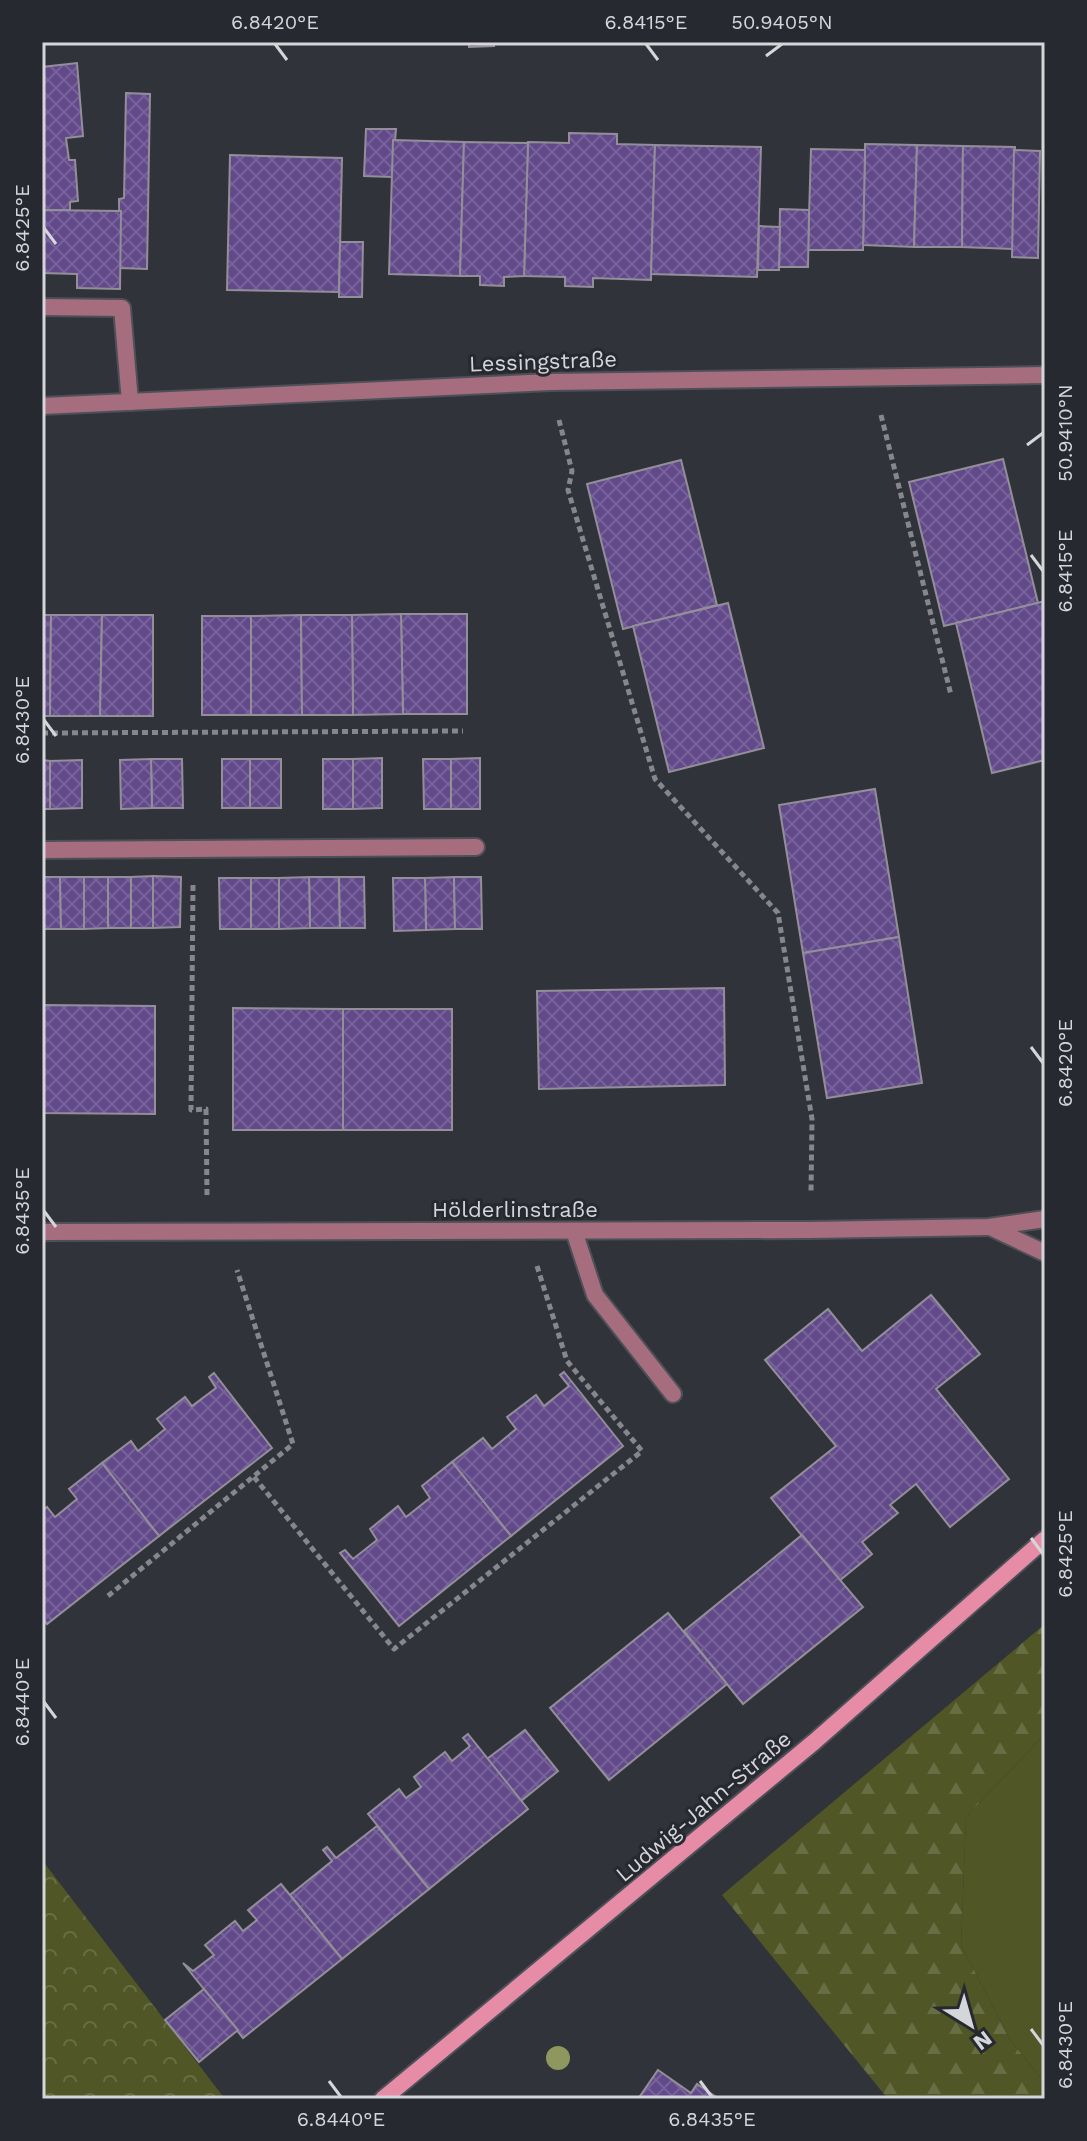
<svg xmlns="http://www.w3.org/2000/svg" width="1087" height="2141" font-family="'Work Sans',sans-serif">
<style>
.green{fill:#505625}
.forest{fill:url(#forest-firs)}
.park{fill:url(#park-crowns)}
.building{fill:url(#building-cross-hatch);stroke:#928f98;stroke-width:2}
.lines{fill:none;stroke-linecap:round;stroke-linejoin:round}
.lane-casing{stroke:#4e5057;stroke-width:20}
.street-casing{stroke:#4e5057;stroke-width:20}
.secondary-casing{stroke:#4e5057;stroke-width:20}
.path{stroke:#85878c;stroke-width:5;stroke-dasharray:6 4;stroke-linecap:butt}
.lane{stroke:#a56d7d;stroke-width:16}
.street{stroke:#a56d7d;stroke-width:16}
.secondary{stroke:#e68ca7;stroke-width:16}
.tree{fill:#8e975d}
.ticks{fill:none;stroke:#d4d6da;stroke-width:3}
.labels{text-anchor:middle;stroke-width:6;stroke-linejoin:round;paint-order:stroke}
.street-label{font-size:22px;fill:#d4d6da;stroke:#272930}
.neatline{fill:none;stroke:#d4d6da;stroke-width:3}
.ticks-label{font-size:20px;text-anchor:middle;fill:#d4d6da}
</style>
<defs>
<pattern id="forest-firs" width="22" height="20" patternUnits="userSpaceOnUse" patternTransform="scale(2)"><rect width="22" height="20" fill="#505625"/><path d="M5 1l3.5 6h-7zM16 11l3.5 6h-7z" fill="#686e44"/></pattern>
<pattern id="park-crowns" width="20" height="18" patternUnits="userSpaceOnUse" patternTransform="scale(2)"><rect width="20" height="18" fill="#505625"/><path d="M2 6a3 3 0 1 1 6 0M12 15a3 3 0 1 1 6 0" fill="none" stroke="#686e44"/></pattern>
<pattern id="building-cross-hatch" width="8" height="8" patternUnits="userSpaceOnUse" patternTransform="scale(2)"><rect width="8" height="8" fill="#62498a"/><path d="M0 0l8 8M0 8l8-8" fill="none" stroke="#78629a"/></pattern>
</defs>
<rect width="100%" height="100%" fill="#31333a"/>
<!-- green -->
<polygon class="green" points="1045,1734 1045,2083 1010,2040 961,1945 966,1817"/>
<!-- forest -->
<polygon class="forest" points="1045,1624 1045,1734 966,1817 961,1945 1010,2040 1045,2083 1045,2099 888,2099 722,1895"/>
<!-- park -->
<polygon class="park" points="42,1860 225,2099 42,2099"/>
<!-- building -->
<g class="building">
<polygon points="469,42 493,42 494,46 469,47"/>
<polygon points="77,63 83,136 66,138 69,160 75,160 78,201 70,202 70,210 42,210 42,67"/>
<polygon points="126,93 150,94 147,269 120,268 119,199 124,198"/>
<polygon points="366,129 396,129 392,177 364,176"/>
<polygon points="569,133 617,134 617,144 655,145 651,280 593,278 593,287 565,286 565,277 524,276 528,142 569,143"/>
<polygon points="393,140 464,142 460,276 389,274"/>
<polygon points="464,142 528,143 524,276 504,277 504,286 480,285 480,276 460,276"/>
<polygon points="865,144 917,145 914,247 863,245"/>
<polygon points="655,145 761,147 757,277 651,274"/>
<polygon points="917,145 963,146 962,247 914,247"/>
<polygon points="963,146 1015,147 1013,249 962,247"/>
<polygon points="811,149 865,150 863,250 808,250"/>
<polygon points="1014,150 1040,151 1038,258 1012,257"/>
<polygon points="230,155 342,158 339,292 227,290"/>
<polygon points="780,209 809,210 808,267 779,267"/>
<polygon points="42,210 121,211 120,289 77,288 77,274 42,273"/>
<polygon points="759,226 780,227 779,270 758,270"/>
<polygon points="340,242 363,242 362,297 339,297"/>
<polygon points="1003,459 1038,603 944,626 909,482"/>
<polygon points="681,460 717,605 623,629 587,484"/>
<polygon points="1045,601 1045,760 992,773 956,623"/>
<polygon points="728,603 764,748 669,772 633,626"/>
<polygon points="401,614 467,614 467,714 403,714"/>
<polygon points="401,614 403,714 353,715 352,615"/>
<polygon points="42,615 51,615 50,716 42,716"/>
<polygon points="51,615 102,615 100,716 50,716"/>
<polygon points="102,615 153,615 153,716 100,716"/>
<polygon points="301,615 302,715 251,715 251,616"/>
<polygon points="301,615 352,615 353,715 302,715"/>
<rect x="202" y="616" width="49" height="99"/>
<polygon points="382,758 382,808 353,809 353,759"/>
<polygon points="480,758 480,809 451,809 451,759"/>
<polygon points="151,759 182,759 183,808 152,808"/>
<polygon points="151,759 152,808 121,809 120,760"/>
<rect x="222" y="759" width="28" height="49"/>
<rect x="250" y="759" width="31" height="49"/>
<rect x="323" y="759" width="30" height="50"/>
<polygon points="423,759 451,759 451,809 424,809"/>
<polygon points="42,760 50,761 50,809 42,809"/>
<polygon points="82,760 82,808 50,809 50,761"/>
<polygon points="875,789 899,937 803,953 779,805"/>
<polygon points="153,876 153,928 131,928 131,877"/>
<polygon points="153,876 181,877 180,927 153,928"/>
<polygon points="42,877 60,877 61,929 42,929"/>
<polygon points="60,877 84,877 84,929 61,929"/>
<polygon points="84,877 108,877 108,928 84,929"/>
<rect x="108" y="877" width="23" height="51"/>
<polygon points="309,877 339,877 340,928 310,928"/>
<polygon points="309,877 310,928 279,929 279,878"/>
<polygon points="339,877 364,877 365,928 340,928"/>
<polygon points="454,877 455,929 426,930 425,878"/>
<polygon points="454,877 481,877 482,929 455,929"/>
<polygon points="219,878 251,878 251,929 220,929"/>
<rect x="251" y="878" width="28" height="51"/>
<polygon points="393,878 425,878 426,930 394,931"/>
<polygon points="899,937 922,1083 827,1098 803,953"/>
<polygon points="724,988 725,1085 539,1089 537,991"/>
<polygon points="42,1005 155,1006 155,1114 42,1113"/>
<polygon points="233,1008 343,1009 343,1130 233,1130"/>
<rect x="343" y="1009" width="109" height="121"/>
<polygon points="931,1295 980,1354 936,1389 1009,1479 950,1527 916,1484 890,1505 898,1513 862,1542 872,1554 839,1581 771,1498 836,1446 765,1360 828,1309 862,1351"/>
<polygon points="564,1372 623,1446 511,1536 452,1462 483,1438 492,1449 516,1429 507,1417 536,1395 544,1406 569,1386 560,1375"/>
<polygon points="214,1373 272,1448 159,1536 102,1463 131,1441 138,1451 165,1429 157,1419 185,1397 192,1406 216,1388 209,1377"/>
<polygon points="452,1462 511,1536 399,1626 340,1553 345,1550 353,1559 377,1540 370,1529 398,1506 406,1517 430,1498 422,1486"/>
<polygon points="102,1463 159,1536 47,1624 42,1618 42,1511 47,1507 55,1517 77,1499 69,1489"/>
<polygon points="802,1535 863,1607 743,1704 684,1631"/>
<polygon points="668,1613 727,1684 609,1780 550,1708"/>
<polygon points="525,1730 558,1771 521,1801 487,1759"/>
<polygon points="468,1734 528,1809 429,1889 368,1814 399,1789 406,1798 421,1787 414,1777 445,1752 452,1761 470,1746 463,1738"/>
<polygon points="377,1826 429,1889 342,1959 290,1895 332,1861 323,1850 327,1847 336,1858"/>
<polygon points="281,1884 342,1959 243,2038 183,1963 193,1971 214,1955 205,1945 235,1921 243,1931 257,1920 248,1910"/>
<polygon points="204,1989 238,2030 199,2062 165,2020"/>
<polygon points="658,2070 691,2093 697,2084 719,2099 638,2099"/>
</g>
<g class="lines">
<defs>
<g id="lane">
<polyline points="42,307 122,308 130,402"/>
<polyline points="42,850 476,847"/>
<polyline points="574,1231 595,1295 673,1394"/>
</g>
<g id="street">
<polyline points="42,406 550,382 1045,375"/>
<polyline points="990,1227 1045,1253"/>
<polyline points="42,1232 810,1230 989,1227 1045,1219"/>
</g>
<polyline id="secondary" points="383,2099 814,1742 1045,1539"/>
</defs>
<!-- lane casing -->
<use href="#lane" class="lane-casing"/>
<!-- street casing -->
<use href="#street" class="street-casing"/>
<!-- secondary casing -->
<use href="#secondary" class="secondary-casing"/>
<!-- path -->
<g class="path">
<polyline points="881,415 951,695"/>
<polyline points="559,420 572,471 568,490 655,779 778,913 812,1119 811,1193"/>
<polyline points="42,733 463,731"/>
<polyline points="193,885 191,1110 206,1109 207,1195"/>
<polyline points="254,1477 394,1649 642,1451 567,1361 537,1266"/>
<polyline points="108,1596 293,1444 237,1270"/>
</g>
<!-- lane -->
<use href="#lane" class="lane"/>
<!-- street -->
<use href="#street" class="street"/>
<!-- secondary -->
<use href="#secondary" class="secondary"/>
</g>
<!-- trees -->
<circle class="tree" cx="558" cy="2058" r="12"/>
<!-- ticks -->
<path class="ticks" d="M275,44L287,60M646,44L658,60M766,56L782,44M44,228L56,244M1027,445L1043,433M1031,555L1043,571M44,720L56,736M1031,1047L1043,1063M44,1211L56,1227M1031,1538L1043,1554M44,1702L56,1718M1031,2029L1043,2045M329,2081L341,2097M700,2081L712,2097"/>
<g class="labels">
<!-- street labels -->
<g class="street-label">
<text transform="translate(543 361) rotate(-2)" y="8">Lessingstraße</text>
<text x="515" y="1217">Hölderlinstraße</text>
<text transform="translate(703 1806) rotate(-40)" y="8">Ludwig-Jahn-Straße</text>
</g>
</g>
<!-- border -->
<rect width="1087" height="2141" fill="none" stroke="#272930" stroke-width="88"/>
<!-- north arrow -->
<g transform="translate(971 2025) rotate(143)" stroke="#272930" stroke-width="6" paint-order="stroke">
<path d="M0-6L14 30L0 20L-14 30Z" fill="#d4d6da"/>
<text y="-12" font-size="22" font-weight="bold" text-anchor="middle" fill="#d4d6da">N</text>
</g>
<rect x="44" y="44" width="999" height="2053" class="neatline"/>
<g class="ticks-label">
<text x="275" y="29">6.8420°E</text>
<text x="646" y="29">6.8415°E</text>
<text x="782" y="29">50.9405°N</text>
<text transform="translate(22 228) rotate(-90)" y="7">6.8425°E</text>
<text transform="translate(1065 433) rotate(-90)" y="7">50.9410°N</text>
<text transform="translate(1065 571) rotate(-90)" y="7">6.8415°E</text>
<text transform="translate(22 720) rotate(-90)" y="7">6.8430°E</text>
<text transform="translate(1065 1063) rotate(-90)" y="7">6.8420°E</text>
<text transform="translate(22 1211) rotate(-90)" y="7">6.8435°E</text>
<text transform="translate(1065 1554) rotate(-90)" y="7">6.8425°E</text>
<text transform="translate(22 1702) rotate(-90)" y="7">6.8440°E</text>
<text transform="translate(1065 2045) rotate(-90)" y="7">6.8430°E</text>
<text x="341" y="2126">6.8440°E</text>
<text x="712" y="2126">6.8435°E</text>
</g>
</svg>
